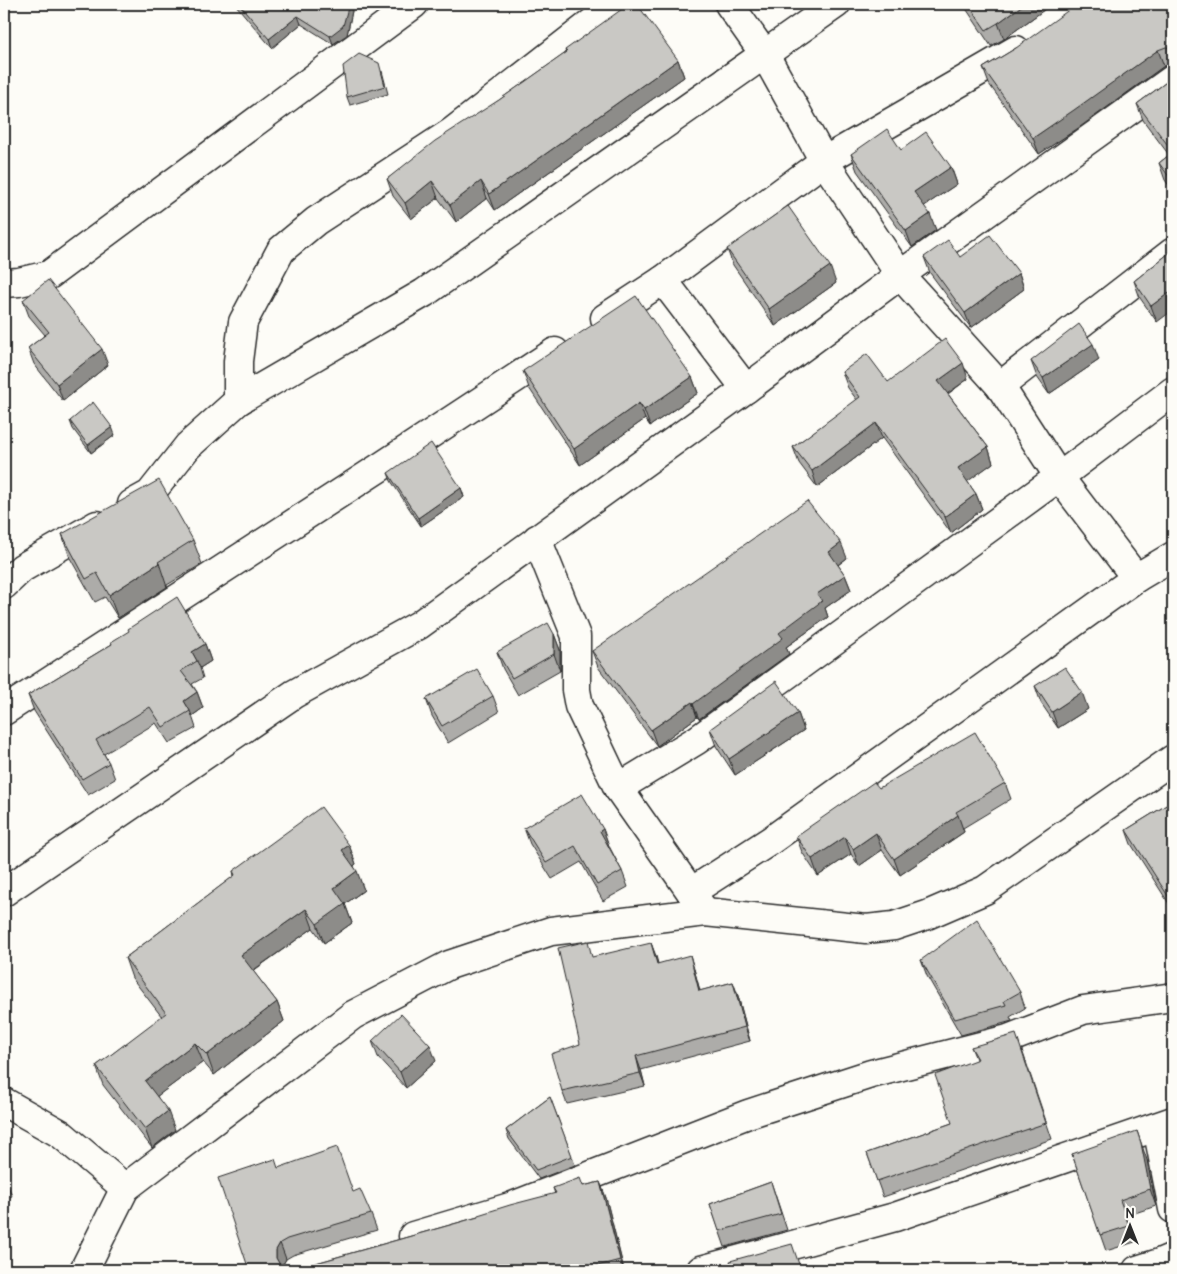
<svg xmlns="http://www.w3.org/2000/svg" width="1177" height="1274" font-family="Delius,sans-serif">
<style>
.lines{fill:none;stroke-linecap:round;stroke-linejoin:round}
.minor-casing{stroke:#2b2b2b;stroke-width:31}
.minor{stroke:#fdfcf7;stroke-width:28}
.wall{fill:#adaca9;stroke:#2b2b2b}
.shaded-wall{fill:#8d8c89;stroke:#2b2b2b}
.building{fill:#c9c8c4;stroke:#2b2b2b}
</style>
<rect width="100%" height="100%" fill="#fdfcf7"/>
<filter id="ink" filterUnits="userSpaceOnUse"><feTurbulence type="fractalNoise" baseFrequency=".02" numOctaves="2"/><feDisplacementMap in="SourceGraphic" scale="10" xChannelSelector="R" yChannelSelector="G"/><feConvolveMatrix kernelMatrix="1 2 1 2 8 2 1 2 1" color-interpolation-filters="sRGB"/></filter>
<g filter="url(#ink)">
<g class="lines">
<defs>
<g id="minor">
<polyline points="729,4 765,55 824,161 1016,50"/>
<polyline points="663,280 746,389"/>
<polyline points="4,283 19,282 49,275 414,4"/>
<polyline points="605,318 663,280 824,161 900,275 1000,386 1059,477 1136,578"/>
<polyline points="1000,386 1173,252"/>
<polyline points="238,401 238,361 243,322 281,250 316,221 452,132 616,4"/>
<polyline points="132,504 150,494 188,446 238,401 424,293 836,4"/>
<polyline points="537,539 576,636 576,690 579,706 618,788"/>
<polyline points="4,585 22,568 97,525"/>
<polyline points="4,711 382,466 555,352"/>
<polyline points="4,892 294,694 419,625 746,389 900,275 1173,79"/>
<polyline points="691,892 770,841 1136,578 1173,556"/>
<polyline points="705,912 618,788 697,740 1059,477 1173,391"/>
<polyline points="4,1102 61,1134 125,1188 353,1015 449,965 551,931 705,912 866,929 894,926 927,915 985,890 1173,759"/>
<polyline points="1157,1127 1173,1209"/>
<polyline points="413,1236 510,1207 748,1114 871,1074 1008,1039 1083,1010 1173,997"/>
<polyline points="84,1270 125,1188"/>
<polyline points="701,1270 895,1217 1173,1121"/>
<polyline points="1137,1270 1159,1263 1173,1257"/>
</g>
</defs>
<!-- minor casing -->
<use href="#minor" class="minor-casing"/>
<!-- minor -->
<use href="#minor" class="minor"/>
</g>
<!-- wall -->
<g class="wall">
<polygon points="235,4 350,4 352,11 347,35 333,44 301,24 272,48"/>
<polygon points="963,4 1052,4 1004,39 991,46"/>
<polygon points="1173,4 1173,64 1164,66 1080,127 1039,154 989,84 983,68 1016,48"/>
<polygon points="565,50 678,60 684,77 495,210 487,198 456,222 438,198 411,219 393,196 387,179 566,53"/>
<polygon points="382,71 388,94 350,105 347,97"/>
<polygon points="1173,77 1173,191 1165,180 1159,163 1169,155 1143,120 1137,104"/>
<polygon points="901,150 951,167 957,184 924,206 936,230 912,247 857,171 851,154"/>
<polygon points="727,249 836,283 775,326 733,265"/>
<polygon points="1173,250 1157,322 1140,298 1134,281"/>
<polygon points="924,257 960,257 1019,273 1024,289 971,328 930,273"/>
<polygon points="23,300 108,365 63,401 34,364 28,348 45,335 29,316"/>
<polygon points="1099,360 1049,394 1037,377 1031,361"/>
<polygon points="523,371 692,377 698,393 650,426 645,419 580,465 529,388"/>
<polygon points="842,372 888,382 968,379 948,394 988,447 993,463 967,481 976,494 982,509 951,533 882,438 817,487 799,463 793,447 857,400 848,388"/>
<polygon points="70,421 115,435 91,453 73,429"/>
<polygon points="388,473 461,488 464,497 421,526 391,481"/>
<polygon points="62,534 193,540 202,564 167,585 167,587 118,618 105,597 95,602 70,558"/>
<polygon points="847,558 838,565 845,575 851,590 825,608 828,617 786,647 789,654 699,719 697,717 657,746 598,667 592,651"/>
<polygon points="554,634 560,650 560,671 518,695 503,669 497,652"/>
<polygon points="111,642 205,644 211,661 200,668 203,678 192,684 197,692 203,708 192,716 196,728 169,743 156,723 104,754 109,763 115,779 88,795 34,711 28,695 112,644"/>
<polygon points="1035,686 1088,709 1058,728 1041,703"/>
<polygon points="493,696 499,712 448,743 432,716 426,699"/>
<polygon points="798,713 804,730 735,775 716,746 710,729"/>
<polygon points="1005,783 1011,799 963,828 964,832 900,875 882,850 859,866 851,854 818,876 802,852 796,836 879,788"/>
<polygon points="1173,801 1173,910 1131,844 1126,830"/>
<polygon points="524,828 603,829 609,846 622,871 628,887 603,901 581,862 552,879 530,844"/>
<polygon points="349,845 356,864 354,866 364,890 345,904 352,923 324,943 313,928 253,971 277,1002 284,1021 214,1075 203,1062 157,1096 175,1130 152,1148 103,1085 96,1066 162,1017 132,978 125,958 234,876 233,871"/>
<polygon points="651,943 658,964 694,969 700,991 733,982 738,996 750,1041 641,1070 645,1086 567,1104 562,1091 580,1044"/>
<polygon points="921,960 1020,992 1025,1008 1010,1017 1012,1021 961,1035 927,976"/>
<polygon points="372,1041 436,1061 406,1088 378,1057"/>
<polygon points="971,1047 1022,1050 1052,1139 883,1197 867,1153 952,1123 976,1059"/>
<polygon points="550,1097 575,1165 539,1179 509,1139 506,1130"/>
<polygon points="1072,1154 1147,1160 1156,1206 1126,1216 1135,1242 1106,1251"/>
<polygon points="278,1168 353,1192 371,1214 377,1230 293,1255 286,1259 282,1266 288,1269 295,1269 478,1217 555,1194 553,1188 583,1186 600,1182 606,1198 624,1270 249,1270"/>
<polygon points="4,1175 12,1196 4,1199"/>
<polygon points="771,1182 787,1230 725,1247 710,1204"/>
</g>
<!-- shaded-wall -->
<g class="shaded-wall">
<polygon points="349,4 352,11 347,35 333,44 330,36"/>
<polygon points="1024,4 1052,4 1004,39 998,23"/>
<polygon points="298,16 301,24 272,48 269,39"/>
<polygon points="1158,50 1164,66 1080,127 1039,154 1033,138"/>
<polygon points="678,60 684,77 495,210 489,194"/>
<polygon points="951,167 957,184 920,209 914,192"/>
<polygon points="432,181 438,198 411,219 405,203"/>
<polygon points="481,181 487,198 456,222 450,205"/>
<polygon points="930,214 936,230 912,247 906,231"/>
<polygon points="830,266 836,283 775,326 769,309"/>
<polygon points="1019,273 1024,289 971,328 965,313"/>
<polygon points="1173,290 1173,310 1157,322 1151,306"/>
<polygon points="1093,344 1099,360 1049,394 1043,378"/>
<polygon points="102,349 108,365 63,401 57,384"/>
<polygon points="963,363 968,379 944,396 938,381"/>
<polygon points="692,377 698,393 650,426 644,410"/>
<polygon points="639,403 645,419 580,465 574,449"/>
<polygon points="876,423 882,438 817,487 812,471"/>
<polygon points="112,427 115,435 91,453 88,445"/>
<polygon points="988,447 993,463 964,484 958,468"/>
<polygon points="461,488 464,497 421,526 418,518"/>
<polygon points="976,494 982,509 951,533 945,517"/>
<polygon points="841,543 847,558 835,567 829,552"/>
<polygon points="159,563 167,587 118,618 109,595"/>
<polygon points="845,575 851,590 825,608 828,617 786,647 789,654 699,719 693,704 817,594"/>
<polygon points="554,634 560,650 560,671 554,654"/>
<polygon points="205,644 211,661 200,668 197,661 192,652"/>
<polygon points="197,692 203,708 192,716 190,711 184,701"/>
<polygon points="1082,692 1088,709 1058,728 1052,712"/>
<polygon points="692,702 697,717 657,746 651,730"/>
<polygon points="798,713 804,730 735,775 729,759"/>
<polygon points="958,815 964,832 900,875 894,859"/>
<polygon points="603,829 609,846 606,848 600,831"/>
<polygon points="876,833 882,850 859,866 853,849"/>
<polygon points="845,837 851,854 818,876 812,859"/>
<polygon points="349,845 356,864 349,869 342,850"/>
<polygon points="357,871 364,890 345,904 352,923 324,943 317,924 334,888"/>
<polygon points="1173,898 1173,908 1170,899"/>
<polygon points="306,909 313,928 248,974 241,955"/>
<polygon points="651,943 656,956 662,978 657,964"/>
<polygon points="690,955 694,969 704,1005 699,991"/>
<polygon points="733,982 738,996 750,1041 745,1027"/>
<polygon points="277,1002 284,1021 214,1075 207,1055"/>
<polygon points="195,1043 203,1062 152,1100 145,1081"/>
<polygon points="430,1045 436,1061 406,1088 400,1072"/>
<polygon points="636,1056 641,1070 645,1086 640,1073"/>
<polygon points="168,1111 175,1130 152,1148 145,1129"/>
<polygon points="1137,1131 1147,1160 1156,1206 1150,1189"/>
<polygon points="600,1182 606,1198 624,1270 620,1260"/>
<polygon points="280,1243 286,1259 282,1266 282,1270 276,1258 276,1250"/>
</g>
<!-- building -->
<g class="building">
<polygon points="239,4 349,4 343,26 330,36 298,16 269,39"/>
<polygon points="629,4 637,4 678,60 489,194 481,181 450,205 432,181 405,203 387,179 435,141 499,100 567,52 565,50"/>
<polygon points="968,4 1024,4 998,23 986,30"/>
<polygon points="1077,4 1173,4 1173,48 1166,47 1158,50 1074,110 1033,138 983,68 1016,48"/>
<polygon points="359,54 379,63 385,86 347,97 343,66"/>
<polygon points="1173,77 1173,182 1159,163 1173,152 1137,104"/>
<polygon points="887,129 901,150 926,132 951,167 914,192 930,214 906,231 851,154"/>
<polygon points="788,206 830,266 769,309 727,249"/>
<polygon points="990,235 1019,273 965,313 924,257 948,240 960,257"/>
<polygon points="1173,250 1173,290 1151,306 1134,281"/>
<polygon points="48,280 102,349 57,384 28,348 49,332 23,300"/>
<polygon points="636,296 692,377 644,410 639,403 574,449 523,371"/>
<polygon points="1079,324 1093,344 1043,378 1031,361"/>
<polygon points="945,339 963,363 938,381 988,447 958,468 976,494 945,517 876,423 812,471 793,447 860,397 842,372 867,354 888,382"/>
<polygon points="93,402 112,427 88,445 70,421"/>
<polygon points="431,443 461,488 418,518 388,473"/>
<polygon points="159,480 193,540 158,562 159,563 109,595 97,573 86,579 62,534"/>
<polygon points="807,501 841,543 829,552 845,575 817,594 822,601 779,633 783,638 693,704 692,702 651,730 592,651"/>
<polygon points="177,597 205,644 192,652 197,661 181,671 197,692 184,701 190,711 163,727 150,707 96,740 109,763 82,779 28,695 112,644 111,642 129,631 128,629"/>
<polygon points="548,623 554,634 554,654 512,678 497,652"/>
<polygon points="1065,667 1082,692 1052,712 1035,686"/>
<polygon points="477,669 493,696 442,726 426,699"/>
<polygon points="776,681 798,713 729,759 710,729"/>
<polygon points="975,732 1005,783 956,812 958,815 894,859 876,833 853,849 845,837 812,859 796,836 874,782 879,788"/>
<polygon points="582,794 603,829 600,831 622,871 597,885 575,846 546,863 524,828"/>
<polygon points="1173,801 1173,898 1170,899 1126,830"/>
<polygon points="321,807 349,845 342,850 357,871 334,888 345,904 317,924 306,909 241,955 277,1002 207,1055 195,1043 145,1081 168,1111 145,1129 96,1066 166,1013 125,958 235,875 233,871"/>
<polygon points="977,919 1020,992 1004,1001 1006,1005 955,1019 921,960"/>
<polygon points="588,941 592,957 651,943 657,964 690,955 699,991 733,982 745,1027 636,1056 640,1073 562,1091 551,1054 580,1044 558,948"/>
<polygon points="401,1014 430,1045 400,1072 372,1041"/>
<polygon points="1016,1034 1046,1123 877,1181 867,1153 952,1123 935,1075 978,1059 971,1047"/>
<polygon points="550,1097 572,1156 536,1170 506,1130"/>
<polygon points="1137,1131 1141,1143 1150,1189 1120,1200 1129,1226 1100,1235 1072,1154"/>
<polygon points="337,1147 353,1192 360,1189 371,1214 287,1239 280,1243 276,1250 276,1258 280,1265 288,1269 295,1269 478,1217 478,1215 510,1205 556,1193 553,1188 580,1178 583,1186 600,1182 620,1260 582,1270 249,1270 218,1178 275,1159 278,1168"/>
<polygon points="771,1182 781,1214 719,1231 710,1204"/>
<polygon points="792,1244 801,1270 733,1270 730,1261"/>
</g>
</g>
<!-- margin -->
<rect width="1177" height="1274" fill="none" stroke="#fdfcf7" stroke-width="20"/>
<rect x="10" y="10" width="1157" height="1254" fill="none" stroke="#2b2b2b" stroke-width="2" filter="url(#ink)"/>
<!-- north arrow -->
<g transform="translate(1130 1226)" stroke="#fdfcf7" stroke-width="4" paint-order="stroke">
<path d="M0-4L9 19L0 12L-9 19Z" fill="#2b2b2b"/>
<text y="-8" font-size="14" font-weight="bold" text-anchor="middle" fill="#2b2b2b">N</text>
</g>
</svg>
